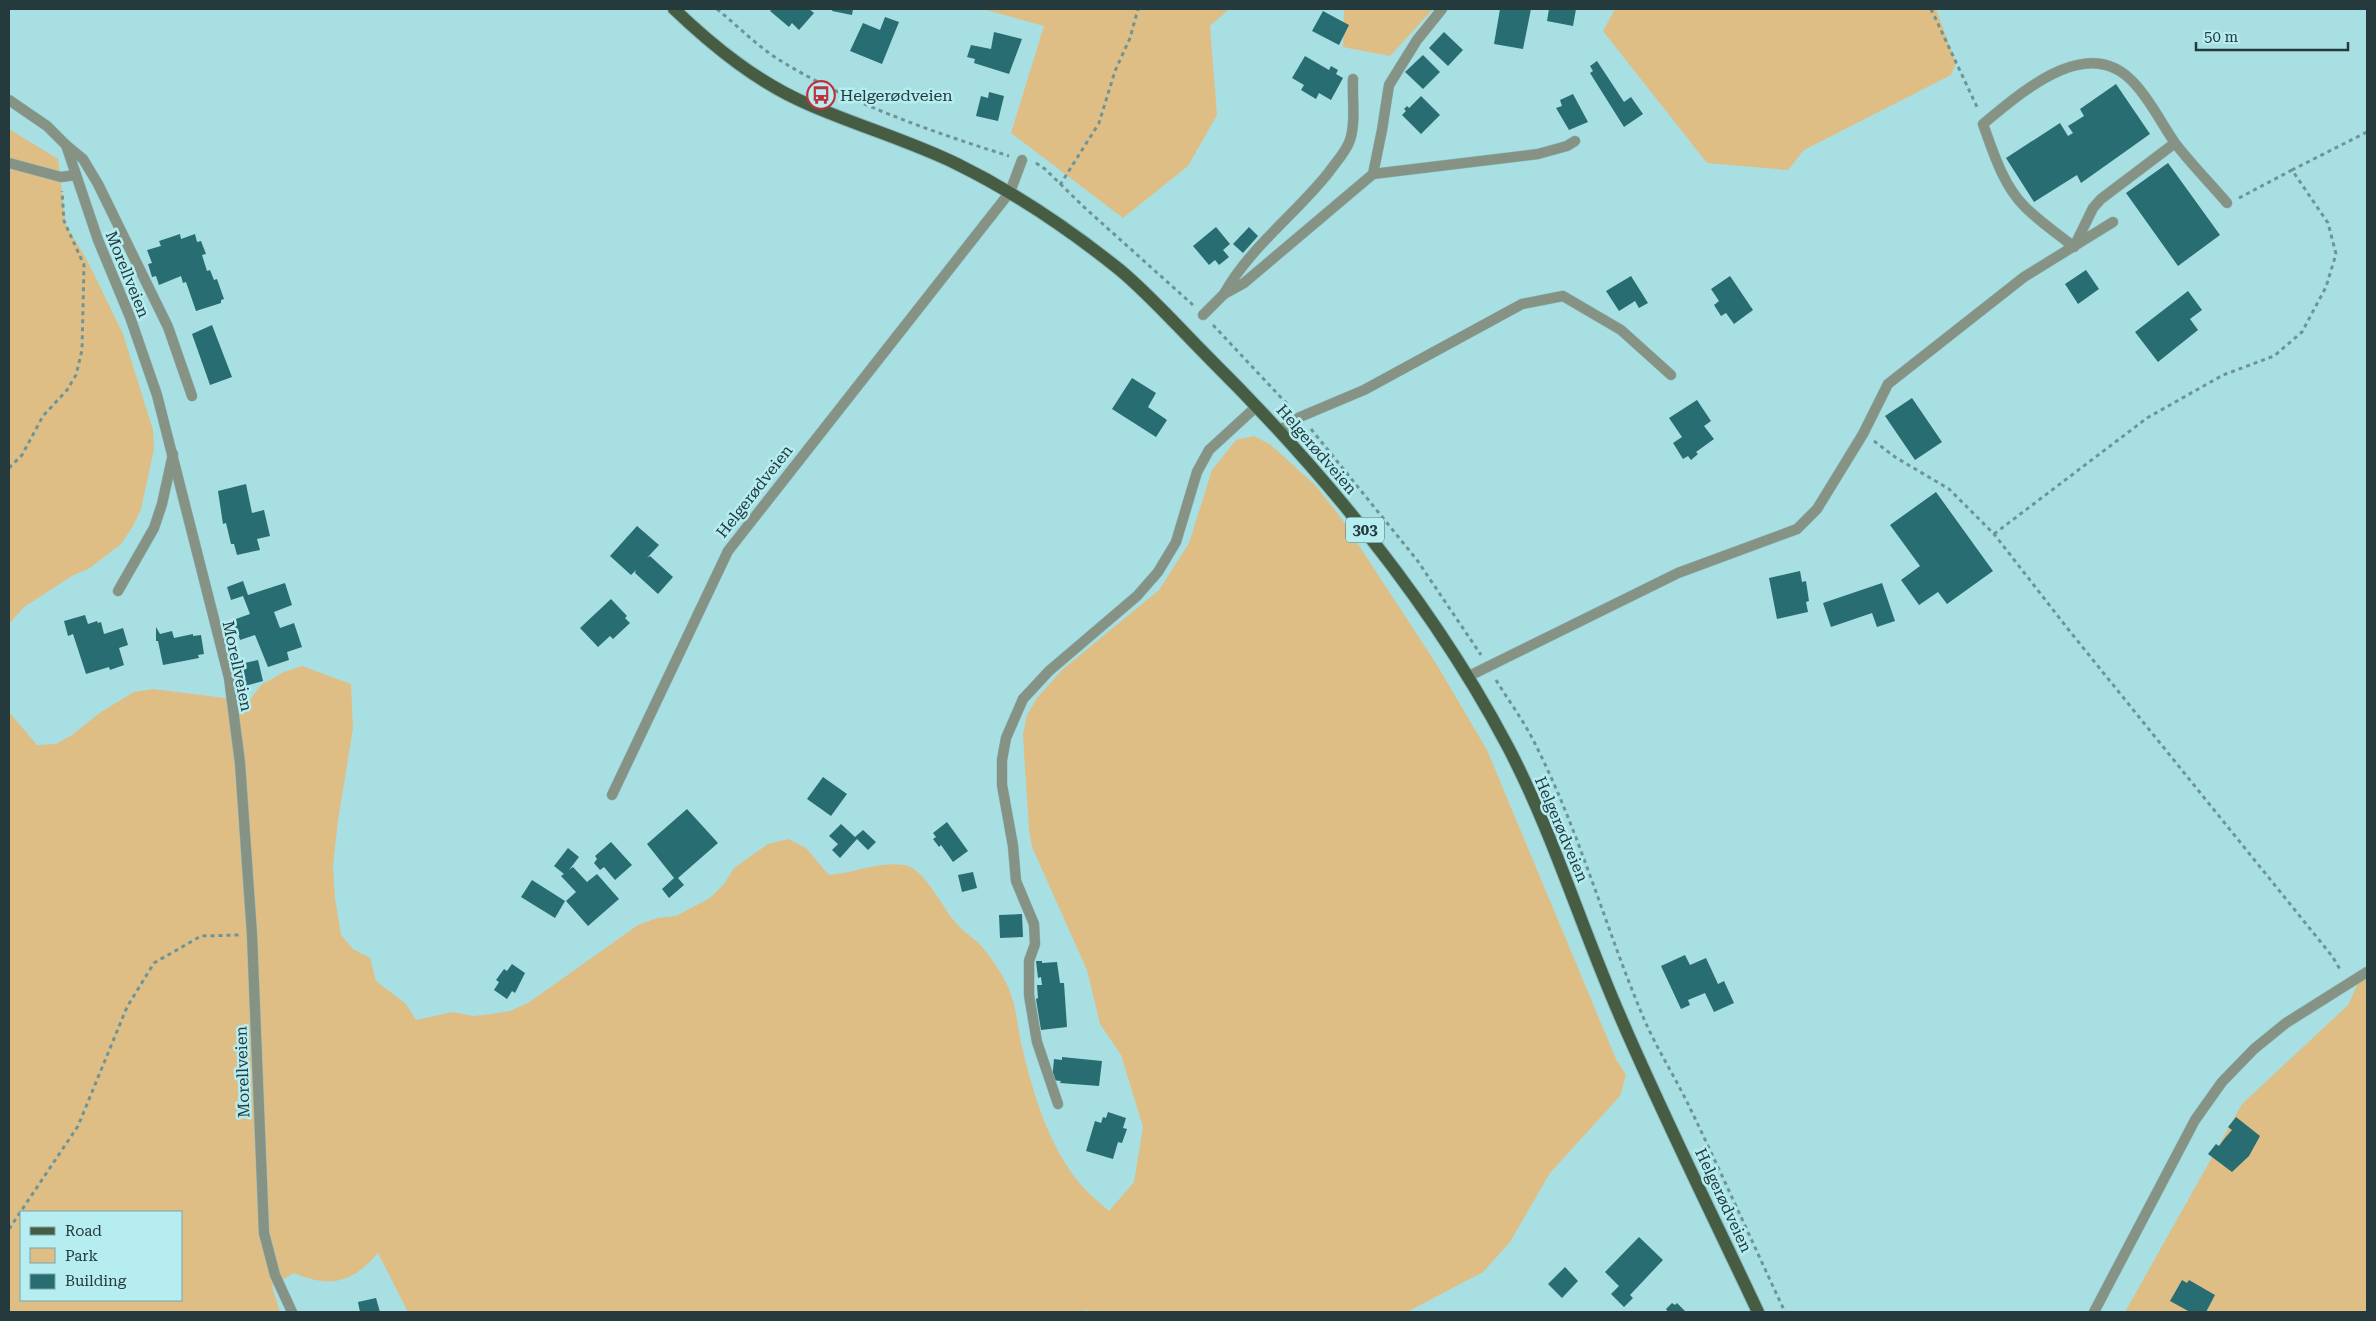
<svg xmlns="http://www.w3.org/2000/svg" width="2376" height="1321" font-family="'Roboto Serif',serif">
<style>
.green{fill:#debe85;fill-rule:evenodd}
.building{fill:#276d72}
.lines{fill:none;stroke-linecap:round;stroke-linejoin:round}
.lane-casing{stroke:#8bbbbe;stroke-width:11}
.street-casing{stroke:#8bbbbe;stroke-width:11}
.primary-casing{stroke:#8bbbbe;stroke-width:14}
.path{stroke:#6d9598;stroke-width:3;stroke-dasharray:4 4;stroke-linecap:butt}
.lane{stroke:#869384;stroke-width:10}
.street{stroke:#869384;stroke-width:10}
.primary{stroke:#465d43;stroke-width:12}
.labels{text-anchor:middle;stroke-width:5;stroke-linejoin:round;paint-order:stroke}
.shield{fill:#b5edf1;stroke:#507072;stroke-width:1}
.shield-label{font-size:15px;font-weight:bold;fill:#243a3c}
.poi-label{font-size:16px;fill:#243a3c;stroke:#b5edf1;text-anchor:start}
.street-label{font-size:16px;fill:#243a3c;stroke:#b5edf1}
</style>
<rect width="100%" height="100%" fill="#a8dfe3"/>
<!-- green -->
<g class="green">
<polygon points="983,9 1229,9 1210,26 1217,115 1188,166 1123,218 1011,133 1044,26"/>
<polygon points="1344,9 1433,9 1390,56 1343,47"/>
<polygon points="1615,9 1936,9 1956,63 1951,75 1804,150 1788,170 1707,163 1603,31"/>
<polygon points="9,129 58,159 66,225 87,260 123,334 153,430 154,449 141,509 133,526 121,544 90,568 72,576 24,607 9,624"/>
<path d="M1254,436L1271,445L1315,485L1339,515L1437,665L1487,750L1616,1059L1626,1075L1620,1096L1550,1173L1510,1242L1483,1272L1407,1312H1092L1086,1310L1081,1312H408L378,1253C353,1282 331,1289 294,1273L272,1286L280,1312H9V712L37,745L56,744L72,735L101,712L134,692L153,689L249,701L261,685L284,672L302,666L351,684L353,728L338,821L333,866L335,898L341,935L353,949L370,958L376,981L406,1004L416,1020L453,1012L473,1016L491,1014L510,1011L528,1003L638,925L657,918L676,916L710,898L724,884L734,868L768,844L788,839L806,848L829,875C854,873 878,861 904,865C925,868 942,908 956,923C964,933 976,939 984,949C994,962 1006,979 1011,995C1017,1011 1018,1030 1022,1047C1034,1096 1048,1145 1081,1185C1089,1194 1100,1203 1109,1211L1134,1182L1143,1127L1121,1055L1100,1024L1087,970L1032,847L1029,829L1024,752L1023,734L1027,715L1037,698L1062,670L1159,590L1189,543L1212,470L1236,440ZM21,1212H181V1300H21Z"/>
<polygon points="2367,964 2367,1312 2125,1312 2242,1104 2348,1005"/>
</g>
<!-- building -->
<g class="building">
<polygon points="772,9 809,9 814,13 799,30 792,23 789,27 770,11"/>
<polygon points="833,9 853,9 852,15 832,11"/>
<polygon points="1500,9 1531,9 1523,49 1494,44"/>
<polygon points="1549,9 1576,9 1573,26 1547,21"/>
<polygon points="1323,11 1349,25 1339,45 1312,31"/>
<polygon points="885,17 899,22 882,64 850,51 863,23 880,30"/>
<polygon points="994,32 1022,39 1009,74 974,63 975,59 967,57 971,45 991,49"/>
<polygon points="1444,32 1463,50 1448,66 1429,48"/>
<polygon points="1423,55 1440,72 1423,89 1405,72"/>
<polygon points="1305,56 1329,70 1331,66 1338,70 1336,74 1343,78 1331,100 1319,93 1316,99 1301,90 1304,85 1292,78"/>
<polygon points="1597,61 1624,102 1631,97 1643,114 1624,127 1590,73 1593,71 1590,66"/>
<polygon points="2116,84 2150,134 2081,183 2077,175 2034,202 2006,158 2060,123 2068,136 2073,133 2068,126 2084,116 2080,109"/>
<polygon points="989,92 1004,96 998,121 976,116 981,96 988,98"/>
<polygon points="1573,94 1588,122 1569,130 1556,108 1562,106 1560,100"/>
<polygon points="1421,96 1440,115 1421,134 1402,115 1406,111 1404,109 1407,106 1409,108"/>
<polygon points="2168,163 2220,235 2178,266 2126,193"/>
<polygon points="1216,227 1230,244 1223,250 1229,257 1219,265 1215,260 1209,265 1193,246"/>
<polygon points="1249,227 1258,236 1243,253 1233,244"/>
<polygon points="180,234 181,239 195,234 197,242 201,241 206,254 202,255 207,271 210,270 214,280 217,279 224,299 221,300 221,303 196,311 186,282 183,283 181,276 159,285 156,276 152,277 148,264 152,263 147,250 161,246 159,241"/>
<polygon points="2086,270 2099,289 2078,304 2065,284"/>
<polygon points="1631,276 1648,303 1639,308 1635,301 1619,311 1606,291"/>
<polygon points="1730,276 1753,310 1734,324 1726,313 1721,316 1714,305 1719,301 1711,289"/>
<polygon points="2188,291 2202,310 2190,319 2198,330 2158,362 2135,332"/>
<polygon points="212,325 232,377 210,385 192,334"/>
<polygon points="1132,378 1156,393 1148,407 1167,420 1156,437 1112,409"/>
<polygon points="1912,398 1942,442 1915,460 1885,416"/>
<polygon points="1697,400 1711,421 1704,426 1714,439 1696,452 1698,454 1691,460 1688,456 1683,459 1673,443 1682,437 1669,418"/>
<polygon points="246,484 252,513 264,510 270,536 257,539 260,550 237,555 234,544 231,544 226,523 223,524 218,491"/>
<polygon points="1936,492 1993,571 1947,604 1938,592 1919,605 1901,580 1920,566 1890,525"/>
<polygon points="637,526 659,545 647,558 650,556 673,577 658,594 635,573 636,570 631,575 610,556"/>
<polygon points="1800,571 1802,582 1806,581 1809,601 1806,602 1808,612 1777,619 1769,578"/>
<polygon points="243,581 248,595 285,583 292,605 274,612 280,628 294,623 302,647 287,652 289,660 268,667 255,635 240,640 233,620 250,614 243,596 231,600 227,587"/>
<polygon points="1882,583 1895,621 1877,627 1872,613 1831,627 1823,603"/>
<polygon points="611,599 627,616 625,618 630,623 613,639 610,636 598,647 580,628"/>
<polygon points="85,615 88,624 97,621 98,623 101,622 104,634 123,628 128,645 119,648 124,665 110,670 109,667 86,674 73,634 68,636 64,621"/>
<polygon points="156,627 160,634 172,631 174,638 193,634 193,636 201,635 204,654 198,655 199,658 163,665 158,641 156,641"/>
<polygon points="258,660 263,681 241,687 235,665"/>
<polygon points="823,777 847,794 831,816 807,799"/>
<polygon points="687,809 718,843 678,878 684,885 669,898 662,889 674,878 647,844"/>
<polygon points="947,822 968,851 953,862 941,845 939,847 933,839 936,837 933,833"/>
<polygon points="841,824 855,837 863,830 876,842 868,850 857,839 840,858 832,850 838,844 829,836"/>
<polygon points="611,842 632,865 615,880 604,867 600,870 594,863 597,859 595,856"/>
<polygon points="568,848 579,857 569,870 573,867 587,882 597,874 619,899 588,926 566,901 576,892 561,876 564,874 554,866"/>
<polygon points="973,872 977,888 962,892 958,875"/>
<polygon points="532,880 565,901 555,918 521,897"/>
<polygon points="1022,914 1023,937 1000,938 999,915"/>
<polygon points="1685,955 1690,965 1706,958 1718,984 1724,981 1734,1003 1714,1012 1705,993 1688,1000 1690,1005 1681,1009 1661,966"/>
<polygon points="1036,961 1042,961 1042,963 1057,962 1060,983 1064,983 1067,1027 1041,1030 1036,999 1038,998 1037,985 1042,985 1041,977 1038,978"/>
<polygon points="512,964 525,973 515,993 512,991 507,999 494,990 499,982 496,980 504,969 507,971"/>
<polygon points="1062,1057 1102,1061 1099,1086 1060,1083 1061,1081 1052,1080 1054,1059 1062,1060"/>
<polygon points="1108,1112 1126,1118 1123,1128 1127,1129 1122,1143 1118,1142 1113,1159 1086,1151 1095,1121 1101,1123 1103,1117 1106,1118"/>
<polygon points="2236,1117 2260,1136 2249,1156 2232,1172 2208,1154 2216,1144 2219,1146 2225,1138 2232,1130 2228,1127"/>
<polygon points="1639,1237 1663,1260 1630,1295 1633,1298 1624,1307 1611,1294 1619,1286 1605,1272"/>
<polygon points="1565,1267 1578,1281 1562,1298 1548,1284"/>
<polygon points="2182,1280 2187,1283 2189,1280 2215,1295 2206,1312 2190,1312 2170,1301"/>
<polygon points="376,1298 380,1312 360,1312 358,1302"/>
<polygon points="1672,1303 1675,1305 1677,1303 1686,1312 1668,1312 1666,1309"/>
</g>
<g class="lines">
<defs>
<g id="lane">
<path d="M2175,143L2101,199L2093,208L2074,247C2058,234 2040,222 2025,207C2003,185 1993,152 1983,124C2022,92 2088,32 2134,83C2151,101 2161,123 2175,143C2191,164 2210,183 2227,203"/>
<polyline points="66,145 83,159 98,184 168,327 192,396"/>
<polyline points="9,163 61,177 76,175"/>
<polyline points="1373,174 1538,154 1567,146 1575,141"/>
<path d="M1224,294C1250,247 1296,214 1329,172C1336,162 1346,152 1350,140C1356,121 1352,99 1353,79"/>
<polyline points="1280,430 1300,417 1364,390 1522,304 1563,296 1621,330 1671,375"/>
<polyline points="118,591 154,528 162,504 173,454"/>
<polyline points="1467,677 1678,573 1797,529 1817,509 1863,434 1888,384 2024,277 2113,222"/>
<polyline points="1023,699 1006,738 1002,760 1002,785 1013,846 1016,881 1034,924 1035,944 1029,961 1029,995 1037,1042 1058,1104"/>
<polyline points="2094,1312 2195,1120 2222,1082 2254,1049 2286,1023 2367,972"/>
</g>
<g id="street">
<polyline points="9,100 47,126 66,145 98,240 130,317 157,395 229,678 240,763 252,935 264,1233 275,1275 292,1312"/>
<polyline points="1203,315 1224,294 1244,283 1373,174 1382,130 1389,85 1417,40 1442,9"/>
<polyline points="1023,699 1049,671 1137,596 1158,572 1176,542 1197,472 1209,450 1257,406"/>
<polyline points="612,795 728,551 1010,192 1022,160"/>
</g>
<path id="primary" d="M674,9C714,47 758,83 810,105C858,126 910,141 957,164C1016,193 1069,229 1120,270C1151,296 1179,328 1208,357C1324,472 1431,601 1508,747C1553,833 1581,927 1620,1016C1663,1116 1712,1214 1758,1312"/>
</defs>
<!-- lane casing -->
<use href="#lane" class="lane-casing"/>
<!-- street casing -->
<use href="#street" class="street-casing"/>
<!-- primary casing -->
<use href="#primary" class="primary-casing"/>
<!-- path -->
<g class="path">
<path d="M717,9C739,27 761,50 786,64C854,105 933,132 1009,156"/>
<polyline points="1931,9 1978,109"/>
<polyline points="1036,163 1045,169 1085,208 1193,305"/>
<polyline points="1060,185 1099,123 1115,71 1130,38 1138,9"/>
<polyline points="2239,198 2292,170"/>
<polyline points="1213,325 1289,406"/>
<polyline points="1311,429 1417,560 1481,655"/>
<polyline points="1874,441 1895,457 1949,489 1994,534 2068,629 2332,956 2341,971"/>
<polyline points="9,468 22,455 43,416 67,390 76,375 82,350 84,265 64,221 62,191"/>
<polyline points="1994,534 2147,418 2223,375 2274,356 2302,332 2326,287 2336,254 2328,223 2292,170 2367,132"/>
<path d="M1496,680C1507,698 1520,716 1530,734C1578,825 1604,925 1644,1019C1657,1049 1675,1077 1689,1106C1722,1174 1753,1244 1785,1312"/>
<polyline points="9,1229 78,1126 127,1007 154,963 201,936 239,935"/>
</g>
<!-- lane -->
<use href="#lane" class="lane"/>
<!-- street -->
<use href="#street" class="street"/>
<!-- primary -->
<use href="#primary" class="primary"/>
</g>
<!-- icons -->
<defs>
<symbol id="bus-ring" viewBox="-11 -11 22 22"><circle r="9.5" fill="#b5edf1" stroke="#c1303c" stroke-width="1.5"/><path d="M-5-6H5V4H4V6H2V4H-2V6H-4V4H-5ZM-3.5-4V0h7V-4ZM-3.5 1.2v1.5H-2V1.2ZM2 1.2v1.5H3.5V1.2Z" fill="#c1303c"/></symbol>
</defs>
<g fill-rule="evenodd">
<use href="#bus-ring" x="805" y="79" width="32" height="32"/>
</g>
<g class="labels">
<!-- shield labels -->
<rect class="shield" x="1346" y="517.5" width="38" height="25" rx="4"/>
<g class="shield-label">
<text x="1365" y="535">303</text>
</g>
<!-- poi labels -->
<g class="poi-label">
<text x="840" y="101">Helgerødveien</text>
</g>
<!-- street labels -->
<g class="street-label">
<text transform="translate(128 274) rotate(68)" y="6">Morellveien</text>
<text transform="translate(1317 449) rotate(49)" y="6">Helgerødveien</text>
<text transform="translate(754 491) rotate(-52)" y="6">Helgerødveien</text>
<text transform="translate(238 666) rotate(78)" y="6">Morellveien</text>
<text transform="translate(1562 829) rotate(67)" y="6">Helgerødveien</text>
<text transform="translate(242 1072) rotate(-92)" y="6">Morellveien</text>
<text transform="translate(1724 1200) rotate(65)" y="6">Helgerødveien</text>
</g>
</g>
<!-- border -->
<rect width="2376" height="1321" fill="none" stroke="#243a3c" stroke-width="20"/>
<!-- legend -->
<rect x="20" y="1211" width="162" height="90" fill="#b5edf1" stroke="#7ba5a9"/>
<rect x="30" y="1227" width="25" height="8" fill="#465d43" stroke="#7ba5a9"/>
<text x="65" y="1236" font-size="15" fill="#243a3c">Road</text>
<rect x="30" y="1248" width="25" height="15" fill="#debe85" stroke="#7ba5a9"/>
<text x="65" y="1261" font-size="15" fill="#243a3c">Park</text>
<rect x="30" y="1274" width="25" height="15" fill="#276d72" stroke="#7ba5a9"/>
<text x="65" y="1286" font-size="15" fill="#243a3c">Building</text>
<!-- scale -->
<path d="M2196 42v8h152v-8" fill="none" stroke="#243a3c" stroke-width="2.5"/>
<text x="2204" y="42" font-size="15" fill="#243a3c" stroke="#b5edf1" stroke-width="4" paint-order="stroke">50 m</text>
</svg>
